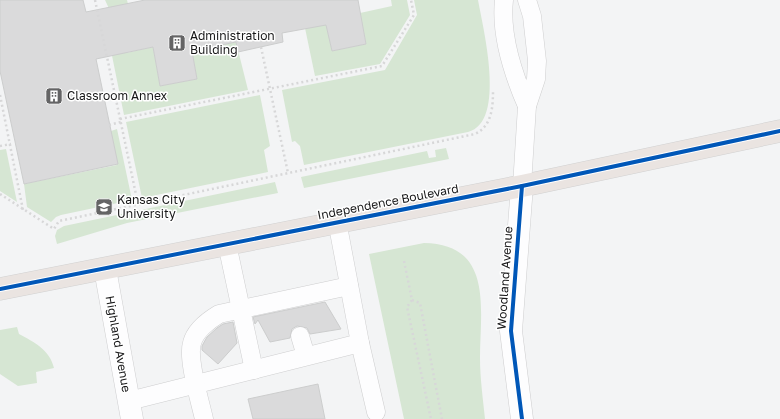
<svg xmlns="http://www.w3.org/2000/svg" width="780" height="419" font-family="'Golos Text',sans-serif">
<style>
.green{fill:#d6e6d3}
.building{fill:#dadadb;stroke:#cccdcd}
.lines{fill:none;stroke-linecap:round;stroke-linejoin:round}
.lane-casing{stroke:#cececf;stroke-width:19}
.street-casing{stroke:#cececf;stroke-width:23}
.secondary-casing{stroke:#cececf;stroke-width:23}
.primary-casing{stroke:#d1d1d1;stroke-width:23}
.path{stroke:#d7d7d8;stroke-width:2.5;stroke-dasharray:2 3;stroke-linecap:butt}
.lane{stroke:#fdfdfe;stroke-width:18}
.street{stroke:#fdfdfe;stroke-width:22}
.secondary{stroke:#fdfdfe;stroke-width:22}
.primary{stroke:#eae4e1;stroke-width:22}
.cycleway-casing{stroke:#fff;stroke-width:6}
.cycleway{stroke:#0057b8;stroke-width:4}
.labels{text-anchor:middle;stroke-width:3;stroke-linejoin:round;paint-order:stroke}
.poi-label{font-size:12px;fill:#171718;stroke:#fff;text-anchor:start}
.street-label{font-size:12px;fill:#171718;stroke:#fff}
</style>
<rect width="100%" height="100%" fill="#f3f4f5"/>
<!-- green -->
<g class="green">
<polygon points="105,0 127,0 128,4 116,6 126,53 153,47 160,86 197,79 192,51 236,42 248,90 124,115 105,21 113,17"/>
<polygon points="391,0 407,0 410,15 380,64 315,76 305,28 326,24 332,51 366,44 360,13 392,6"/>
<path d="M414,0H478C483,28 507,122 468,132L304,165L300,146L295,141L292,142L282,90L385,70L417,15Z"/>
<polygon points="260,95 270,146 264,150 268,172 142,198 126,122"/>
<polygon points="117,129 132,200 61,215 56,217 51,222 27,207 24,184 117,165 111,131"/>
<polygon points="446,148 449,159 304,188 301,177 427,151 429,158 436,157 435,150"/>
<polygon points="6,149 17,202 0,191 0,150"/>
<polygon points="275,182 278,193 127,223 57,244 55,236 57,230 64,226"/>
<path d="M424,243C494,244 480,310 480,358C480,378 483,399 485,419H404L369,254Z"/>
<path d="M17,327L19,334C34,342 50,350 54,368L36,372L37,383L18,386L0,374V330Z"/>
</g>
<!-- building -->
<g class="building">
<polygon points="0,0 83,0 86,12 145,0 358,0 366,44 332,51 326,25 282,33 283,42 238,52 236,42 192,51 197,79 160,86 153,47 96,59 118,164 24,184 0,71"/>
<polygon points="325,302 341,329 310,334 307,328 297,326 292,329 290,338 270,342 258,320 255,324 253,317"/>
<polygon points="233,322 237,343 218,364 202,350 202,346 207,337 217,328 223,324"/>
<polygon points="318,384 325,419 253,419 248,399"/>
</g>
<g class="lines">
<defs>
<g id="lane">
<path d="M504,0C500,36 513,74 527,106"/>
<polyline points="522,186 527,106 536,79 537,61 532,16 527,0"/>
<polyline points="227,244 254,370"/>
<polyline points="300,336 306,356"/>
<polyline points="360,343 376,412"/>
<polyline points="129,401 360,343 337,221"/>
<path d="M204,419C200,401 187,359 192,343C195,331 209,320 219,314L349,286"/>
</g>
<polyline id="street" points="522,419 511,331 522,186"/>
<polyline id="secondary" points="105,269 132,419"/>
<polyline id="primary" points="0,289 522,186 780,131"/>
</defs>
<!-- lane casing -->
<use href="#lane" class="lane-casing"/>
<!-- street casing -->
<use href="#street" class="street-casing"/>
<!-- secondary casing -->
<use href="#secondary" class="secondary-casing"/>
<!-- primary casing -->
<use href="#primary" class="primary-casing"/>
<!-- path -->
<g class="path">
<polyline points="95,0 138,204"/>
<polyline points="261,47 288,173"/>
<polyline points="0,95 23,210"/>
<polyline points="120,119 382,66 414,15 411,0"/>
<polyline points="109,125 121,122"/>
<polyline points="0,146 11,144"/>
<path d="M0,194L54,229L59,221L475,134C492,126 493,107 493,90"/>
<polyline points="404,261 412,300 407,307 431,419"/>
<polyline points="412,300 420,303 442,419"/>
</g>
<!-- lane -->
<use href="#lane" class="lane"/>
<!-- street -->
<use href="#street" class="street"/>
<!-- secondary -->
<use href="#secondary" class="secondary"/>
<!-- primary -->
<use href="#primary" class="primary"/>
<defs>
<g id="cycleway">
<polyline points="0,289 522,186 780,131"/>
<polyline points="522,419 511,331 522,186"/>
</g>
</defs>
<!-- cycleway casing -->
<use href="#cycleway" class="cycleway-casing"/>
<!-- cycleway -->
<use href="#cycleway" class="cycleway"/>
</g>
<!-- icons -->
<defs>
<symbol id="building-square" viewBox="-11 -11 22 22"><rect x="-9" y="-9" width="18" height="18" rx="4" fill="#646465" stroke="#fff"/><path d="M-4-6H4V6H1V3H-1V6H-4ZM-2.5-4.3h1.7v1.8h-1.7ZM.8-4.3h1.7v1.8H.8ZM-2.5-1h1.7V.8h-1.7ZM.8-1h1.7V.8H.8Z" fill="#fff"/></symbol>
<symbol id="university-square" viewBox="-11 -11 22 22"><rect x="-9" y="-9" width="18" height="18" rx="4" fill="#646465" stroke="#fff"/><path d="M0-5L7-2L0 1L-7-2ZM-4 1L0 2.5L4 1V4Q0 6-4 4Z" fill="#fff"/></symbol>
</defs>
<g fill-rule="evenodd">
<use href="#building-square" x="167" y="33" width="20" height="20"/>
<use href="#building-square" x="44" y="86" width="20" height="20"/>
<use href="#university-square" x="94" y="197" width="20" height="20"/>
</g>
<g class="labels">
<!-- poi labels -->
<g class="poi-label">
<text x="190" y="40">Administration<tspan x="190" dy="14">Building</tspan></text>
<text x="67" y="100">Classroom Annex</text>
<text x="117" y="204">Kansas City<tspan x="117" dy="14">University</tspan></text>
</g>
<!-- street labels -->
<g class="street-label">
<text transform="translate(388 202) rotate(-11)" y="4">Independence Boulevard</text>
<text transform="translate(505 278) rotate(-86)" y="4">Woodland Avenue</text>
<text transform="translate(118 344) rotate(80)" y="4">Highland Avenue</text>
</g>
</g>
</svg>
